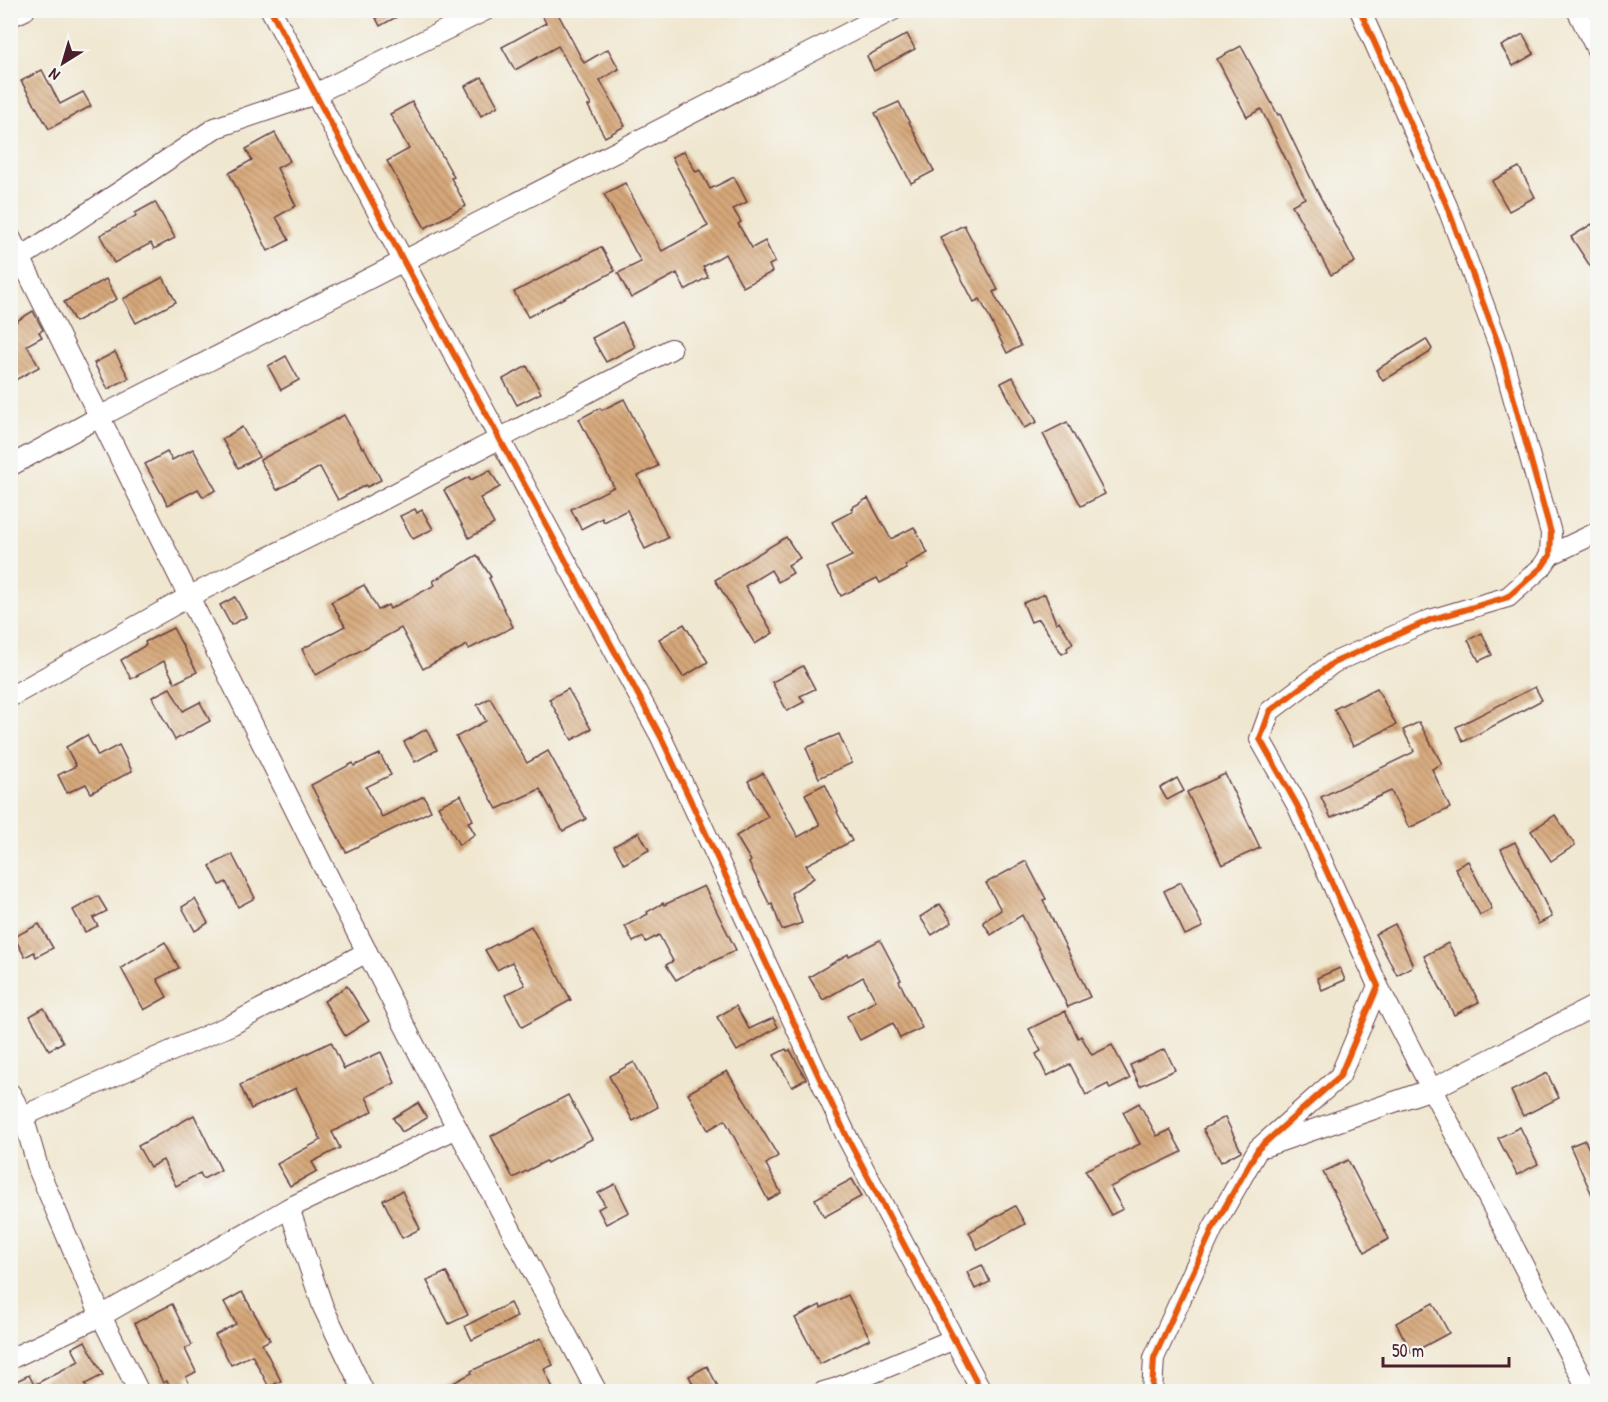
<svg xmlns="http://www.w3.org/2000/svg" width="1608" height="1402" font-family="'Patrick Hand',sans-serif">
<style>
.building{fill:url(#building-back-hatch)}
.lines{fill:none;stroke-linecap:round;stroke-linejoin:round}
.minor-casing{stroke:#633d44;stroke-width:22}
.minor{stroke:#fff;stroke-width:20}
.cycleway-casing{stroke:#f6f6f2;stroke-width:10}
.cycleway{stroke:#e8590c;stroke-width:6}
</style>
<defs>
<pattern id="building-back-hatch" width="6" height="6" patternUnits="userSpaceOnUse" patternTransform="scale(1.5)"><rect width="6" height="6" fill="#d6a87a"/><path d="M-1 5l2 2M0 0l6 6M5-1l2 2" fill="none" stroke="#b08864"/></pattern>
</defs>
<rect width="100%" height="100%" fill="#f6f6f2"/>
<filter id="ink" filterUnits="userSpaceOnUse"><feTurbulence type="fractalNoise" baseFrequency=".0167" numOctaves="2"/><feDisplacementMap in="SourceGraphic" scale="12" xChannelSelector="R" yChannelSelector="G"/><feConvolveMatrix kernelMatrix="1 2 1 2 8 2 1 2 1" color-interpolation-filters="sRGB"/></filter>
<filter id="wash" filterUnits="userSpaceOnUse"><feTurbulence type="fractalNoise" baseFrequency=".008" numOctaves="4" result="noise"/><feDisplacementMap in="SourceGraphic" scale="24" xChannelSelector="R" yChannelSelector="G"/><feGaussianBlur stdDeviation="1.35" result="paint"/><feColorMatrix in="noise" values="0 0 0 0 0 0 0 0 0 0 0 0 0 0 0 0 0 1.4 0 .05"/><feComposite in="paint" operator="in"/></filter>
<g filter="url(#wash)">
<rect width="100%" height="100%" fill="#f0e7d0"/>
<g id="blocks">
<!-- building -->
<g class="building">
<polygon points="372,10 409,10 380,26"/>
<polygon points="539,10 556,10 584,63 608,49 619,69 600,80 625,126 605,137 588,106 591,105 558,46 515,70 502,47 546,23"/>
<polygon points="907,34 915,49 874,71 867,56"/>
<polygon points="1523,34 1534,54 1513,66 1501,46"/>
<polygon points="1241,46 1278,115 1280,114 1316,189 1355,262 1331,275 1292,205 1305,198 1261,109 1247,117 1217,59"/>
<polygon points="42,70 60,104 83,92 91,106 49,129 21,81"/>
<polygon points="482,77 498,106 481,116 465,86"/>
<polygon points="412,102 454,177 451,178 466,206 425,228 387,161 409,149 390,114"/>
<polygon points="899,102 934,171 911,183 875,113"/>
<polygon points="275,133 290,161 277,168 296,206 276,217 289,240 268,251 229,173 252,160 246,149"/>
<polygon points="684,151 696,172 700,170 710,189 734,177 747,202 733,209 741,222 738,224 752,248 765,241 775,262 769,265 772,272 743,287 725,254 703,267 708,277 685,290 677,273 631,298 618,273 641,262 604,194 625,183 662,251 690,236 708,226 672,157"/>
<polygon points="1519,167 1535,197 1509,211 1492,181"/>
<polygon points="155,202 175,238 154,249 151,243 114,263 100,235 136,216 135,213"/>
<polygon points="1592,224 1598,232 1598,278 1571,237"/>
<polygon points="964,225 998,290 993,292 1021,346 1007,353 980,299 974,302 940,237"/>
<polygon points="601,247 615,271 528,317 514,292"/>
<polygon points="163,277 176,302 136,323 123,299"/>
<polygon points="106,279 117,299 75,322 64,302"/>
<polygon points="33,311 43,330 39,332 42,337 27,345 39,367 10,383 10,325"/>
<polygon points="622,322 635,347 606,362 592,338"/>
<polygon points="1426,339 1432,349 1429,353 1383,381 1376,370"/>
<polygon points="115,352 129,378 108,389 94,363"/>
<polygon points="286,356 299,380 281,390 268,366"/>
<polygon points="527,366 541,393 517,405 503,379"/>
<polygon points="1013,377 1037,422 1024,428 1001,383"/>
<polygon points="624,399 658,466 638,476 668,538 645,549 627,510 604,522 602,518 581,529 571,509 614,487 579,419 600,408 602,410"/>
<polygon points="344,415 362,448 364,447 381,480 367,487 366,485 338,500 320,467 277,490 260,460"/>
<polygon points="1067,422 1105,494 1081,506 1043,434"/>
<polygon points="242,427 259,457 238,468 222,439"/>
<polygon points="193,449 216,490 203,497 198,489 168,505 145,464 167,452 172,460"/>
<polygon points="490,470 500,487 480,498 494,524 469,538 444,490 469,477 471,480"/>
<polygon points="868,498 891,539 914,527 928,553 905,565 907,569 880,583 877,578 841,596 827,568 852,556 832,522 853,511 851,508"/>
<polygon points="415,509 417,513 422,510 433,529 413,539 400,516"/>
<polygon points="786,537 800,558 788,565 793,573 778,582 771,570 745,586 773,633 755,644 715,580"/>
<polygon points="477,555 491,577 489,578 513,627 469,649 467,645 423,669 401,628 316,675 302,649 345,626 331,602 364,585 378,610 388,605 390,609 435,585 433,581"/>
<polygon points="1045,594 1056,623 1059,621 1073,643 1067,648 1068,651 1062,654 1039,619 1031,622 1023,603"/>
<polygon points="235,597 246,617 231,625 220,605"/>
<polygon points="684,624 708,662 683,677 659,639"/>
<polygon points="173,628 197,672 175,683 164,661 131,679 121,660 146,645 145,642"/>
<polygon points="1482,633 1492,655 1479,661 1468,640"/>
<polygon points="803,666 815,689 800,696 804,702 787,711 772,682"/>
<polygon points="1535,687 1542,700 1463,742 1456,727"/>
<polygon points="170,688 183,711 200,702 210,721 175,740 152,697"/>
<polygon points="1377,688 1396,725 1353,746 1334,709"/>
<polygon points="568,689 591,729 572,740 549,699"/>
<polygon points="490,698 527,763 548,751 586,819 563,831 540,789 497,809 456,737 486,721 477,705"/>
<polygon points="1419,722 1442,764 1432,769 1450,808 1409,828 1391,791 1331,818 1321,797 1412,753 1414,751 1403,730"/>
<polygon points="426,729 437,750 415,762 404,742"/>
<polygon points="839,734 852,763 819,778 806,748"/>
<polygon points="87,735 98,756 119,745 132,771 91,793 86,784 67,793 58,775 76,766 66,747"/>
<polygon points="380,754 391,775 366,787 382,817 424,796 431,811 346,852 311,785 353,763 354,766"/>
<polygon points="763,773 798,837 820,825 805,794 825,784 838,811 837,812 852,841 806,865 814,878 791,893 802,923 782,930 772,904 770,905 749,863 751,861 736,836 768,817 748,781"/>
<polygon points="1225,774 1260,848 1222,865 1187,792"/>
<polygon points="1177,778 1184,791 1167,800 1160,788"/>
<polygon points="461,795 473,820 468,822 475,834 459,845 438,806"/>
<polygon points="1555,815 1575,845 1551,861 1531,831"/>
<polygon points="639,832 649,850 624,864 614,846"/>
<polygon points="1515,842 1552,917 1538,924 1501,849"/>
<polygon points="232,854 255,898 238,907 226,882 220,885 210,866"/>
<polygon points="1026,861 1046,899 1043,900 1090,997 1068,1007 1022,915 991,935 983,922 1001,910 986,883"/>
<polygon points="1468,861 1492,909 1480,915 1455,868"/>
<polygon points="1181,882 1203,927 1185,935 1164,891"/>
<polygon points="704,886 736,950 700,968 700,966 676,980 666,965 673,961 659,935 646,942 643,937 633,942 625,926 648,914 647,912 663,903 664,905"/>
<polygon points="98,896 107,911 93,918 98,926 85,932 73,910"/>
<polygon points="195,899 208,923 195,931 182,907"/>
<polygon points="940,904 952,922 932,935 920,917"/>
<polygon points="39,924 53,948 36,957 34,952 25,957 14,937"/>
<polygon points="1395,924 1413,966 1397,975 1375,934"/>
<polygon points="531,926 571,1000 522,1027 505,995 525,985 512,962 497,970 485,950"/>
<polygon points="880,940 901,980 899,981 922,1028 900,1038 893,1023 860,1040 847,1016 876,1001 863,977 823,1000 809,977 848,954 849,956"/>
<polygon points="165,942 179,968 157,979 167,997 144,1010 121,968"/>
<polygon points="1448,943 1479,1002 1454,1015 1424,956"/>
<polygon points="1340,968 1345,980 1322,990 1317,978"/>
<polygon points="347,986 369,1021 345,1036 324,1001"/>
<polygon points="736,1006 749,1029 773,1018 778,1027 737,1051 717,1017"/>
<polygon points="44,1008 63,1042 49,1050 30,1016"/>
<polygon points="1065,1011 1078,1038 1081,1036 1092,1055 1112,1045 1130,1079 1110,1089 1108,1084 1086,1095 1070,1064 1047,1076 1036,1054 1041,1051 1029,1029"/>
<polygon points="331,1042 344,1069 381,1052 395,1083 366,1097 373,1111 332,1132 340,1148 312,1162 317,1171 290,1186 277,1164 321,1140 296,1088 251,1109 240,1085"/>
<polygon points="786,1049 787,1051 790,1050 806,1079 792,1087 774,1055"/>
<polygon points="1165,1049 1175,1070 1140,1086 1130,1065"/>
<polygon points="634,1062 658,1107 633,1121 609,1076"/>
<polygon points="727,1071 778,1156 766,1164 781,1193 768,1200 725,1120 708,1130 688,1093"/>
<polygon points="1547,1073 1559,1098 1523,1116 1511,1091"/>
<polygon points="568,1095 592,1139 547,1163 546,1161 513,1178 491,1136"/>
<polygon points="418,1103 427,1118 402,1132 393,1118"/>
<polygon points="1139,1103 1157,1136 1170,1130 1182,1152 1110,1187 1123,1209 1111,1215 1085,1170 1140,1144 1123,1112"/>
<polygon points="194,1115 221,1170 203,1179 200,1173 176,1186 163,1160 150,1167 138,1146"/>
<polygon points="1225,1117 1241,1151 1221,1162 1203,1129"/>
<polygon points="1520,1127 1538,1164 1517,1175 1498,1138"/>
<polygon points="1585,1140 1598,1170 1598,1208 1570,1146"/>
<polygon points="1348,1160 1389,1239 1365,1252 1323,1172"/>
<polygon points="852,1179 862,1196 824,1217 815,1199"/>
<polygon points="615,1184 629,1212 606,1224 598,1209 605,1205 598,1193"/>
<polygon points="402,1191 420,1229 402,1238 383,1200"/>
<polygon points="1015,1206 1025,1224 978,1250 969,1232"/>
<polygon points="982,1265 990,1282 975,1289 967,1272"/>
<polygon points="446,1272 468,1315 449,1324 427,1281"/>
<polygon points="242,1292 270,1340 262,1344 281,1381 269,1387 252,1355 231,1365 215,1335 236,1324 224,1302"/>
<polygon points="848,1295 870,1339 820,1364 795,1318 820,1305 821,1308"/>
<polygon points="510,1303 517,1317 472,1340 465,1326"/>
<polygon points="1433,1303 1449,1333 1412,1353 1396,1323"/>
<polygon points="172,1304 192,1345 185,1349 196,1372 186,1377 190,1386 179,1392 172,1392 167,1381 163,1383 135,1323"/>
<polygon points="541,1338 553,1365 544,1369 553,1388 546,1392 436,1392 472,1373 471,1371"/>
<polygon points="85,1341 103,1375 85,1384 89,1392 10,1392 10,1384 29,1375 34,1385 79,1361 72,1348"/>
<polygon points="707,1366 721,1392 697,1392 689,1376"/>
</g>
</g>
</g>
<g filter="url(#ink)">
<use href="#blocks" fill-opacity="0" stroke="#633d44" stroke-width="1.5"/>
<g class="lines">
<defs>
<g id="minor">
<polyline points="271,10 404,262 661,737 847,1137 982,1392"/>
<polyline points="1577,10 1598,52"/>
<polyline points="10,17 25,10"/>
<polyline points="10,237 330,880 457,1128 597,1392"/>
<polyline points="10,263 22,257 215,128 315,94 486,10"/>
<polyline points="10,466 101,416 893,10"/>
<polyline points="1550,555 1598,532"/>
<polyline points="10,697 190,596 346,519 671,349"/>
<polyline points="1378,986 1589,1392"/>
<polyline points="10,1093 23,1116 39,1171 101,1316 139,1392"/>
<polyline points="23,1116 233,1024 367,952"/>
<polyline points="1266,1146 1432,1089 1598,1004"/>
<polyline points="10,1359 101,1316 289,1208"/>
<polyline points="364,1392 323,1307 289,1208 457,1128"/>
<polyline points="823,1392 837,1388 954,1339"/>
<polyline points="1152,1392 1154,1358 1213,1228 1258,1149 1340,1076 1378,986 1297,805 1260,739 1270,711 1333,663 1430,620 1508,597 1542,567 1550,555 1551,533 1499,346 1447,206 1360,10"/>
</g>
</defs>
<!-- minor casing -->
<use href="#minor" class="minor-casing"/>
<!-- minor -->
<use href="#minor" class="minor"/>
<defs>
<g id="cycleway">
<polyline points="271,10 404,262 661,737 847,1137 982,1392"/>
<polyline points="1152,1392 1154,1358 1213,1228 1258,1149 1340,1076 1378,986 1297,805 1260,739 1270,711 1333,663 1430,620 1508,597 1542,567 1550,555 1551,533 1499,346 1447,206 1360,10"/>
</g>
</defs>
<!-- cycleway casing -->
<use href="#cycleway" class="cycleway-casing"/>
<!-- cycleway -->
<use href="#cycleway" class="cycleway"/>
</g>
</g>
<!-- margin -->
<rect width="1608" height="1402" fill="none" stroke="#f6f6f2" stroke-width="36"/>
<!-- north arrow -->
<g transform="translate(63 63) rotate(217)" stroke="#f6f6f2" stroke-width="4.5" paint-order="stroke">
<path d="M0-4.5L10 22L0 15L-10 22Z" fill="#4a1f2b"/>
<text y="-9" font-size="16" font-weight="bold" text-anchor="middle" fill="#4a1f2b">N</text>
</g>
<!-- scale -->
<path d="M1383 1357v9h126v-9" fill="none" stroke="#4a1f2b" stroke-width="3"/>
<text x="1392" y="1357" font-size="18" fill="#4a1f2b" stroke="#f6f6f2" stroke-width="4.5" paint-order="stroke">50 m</text>
</svg>
